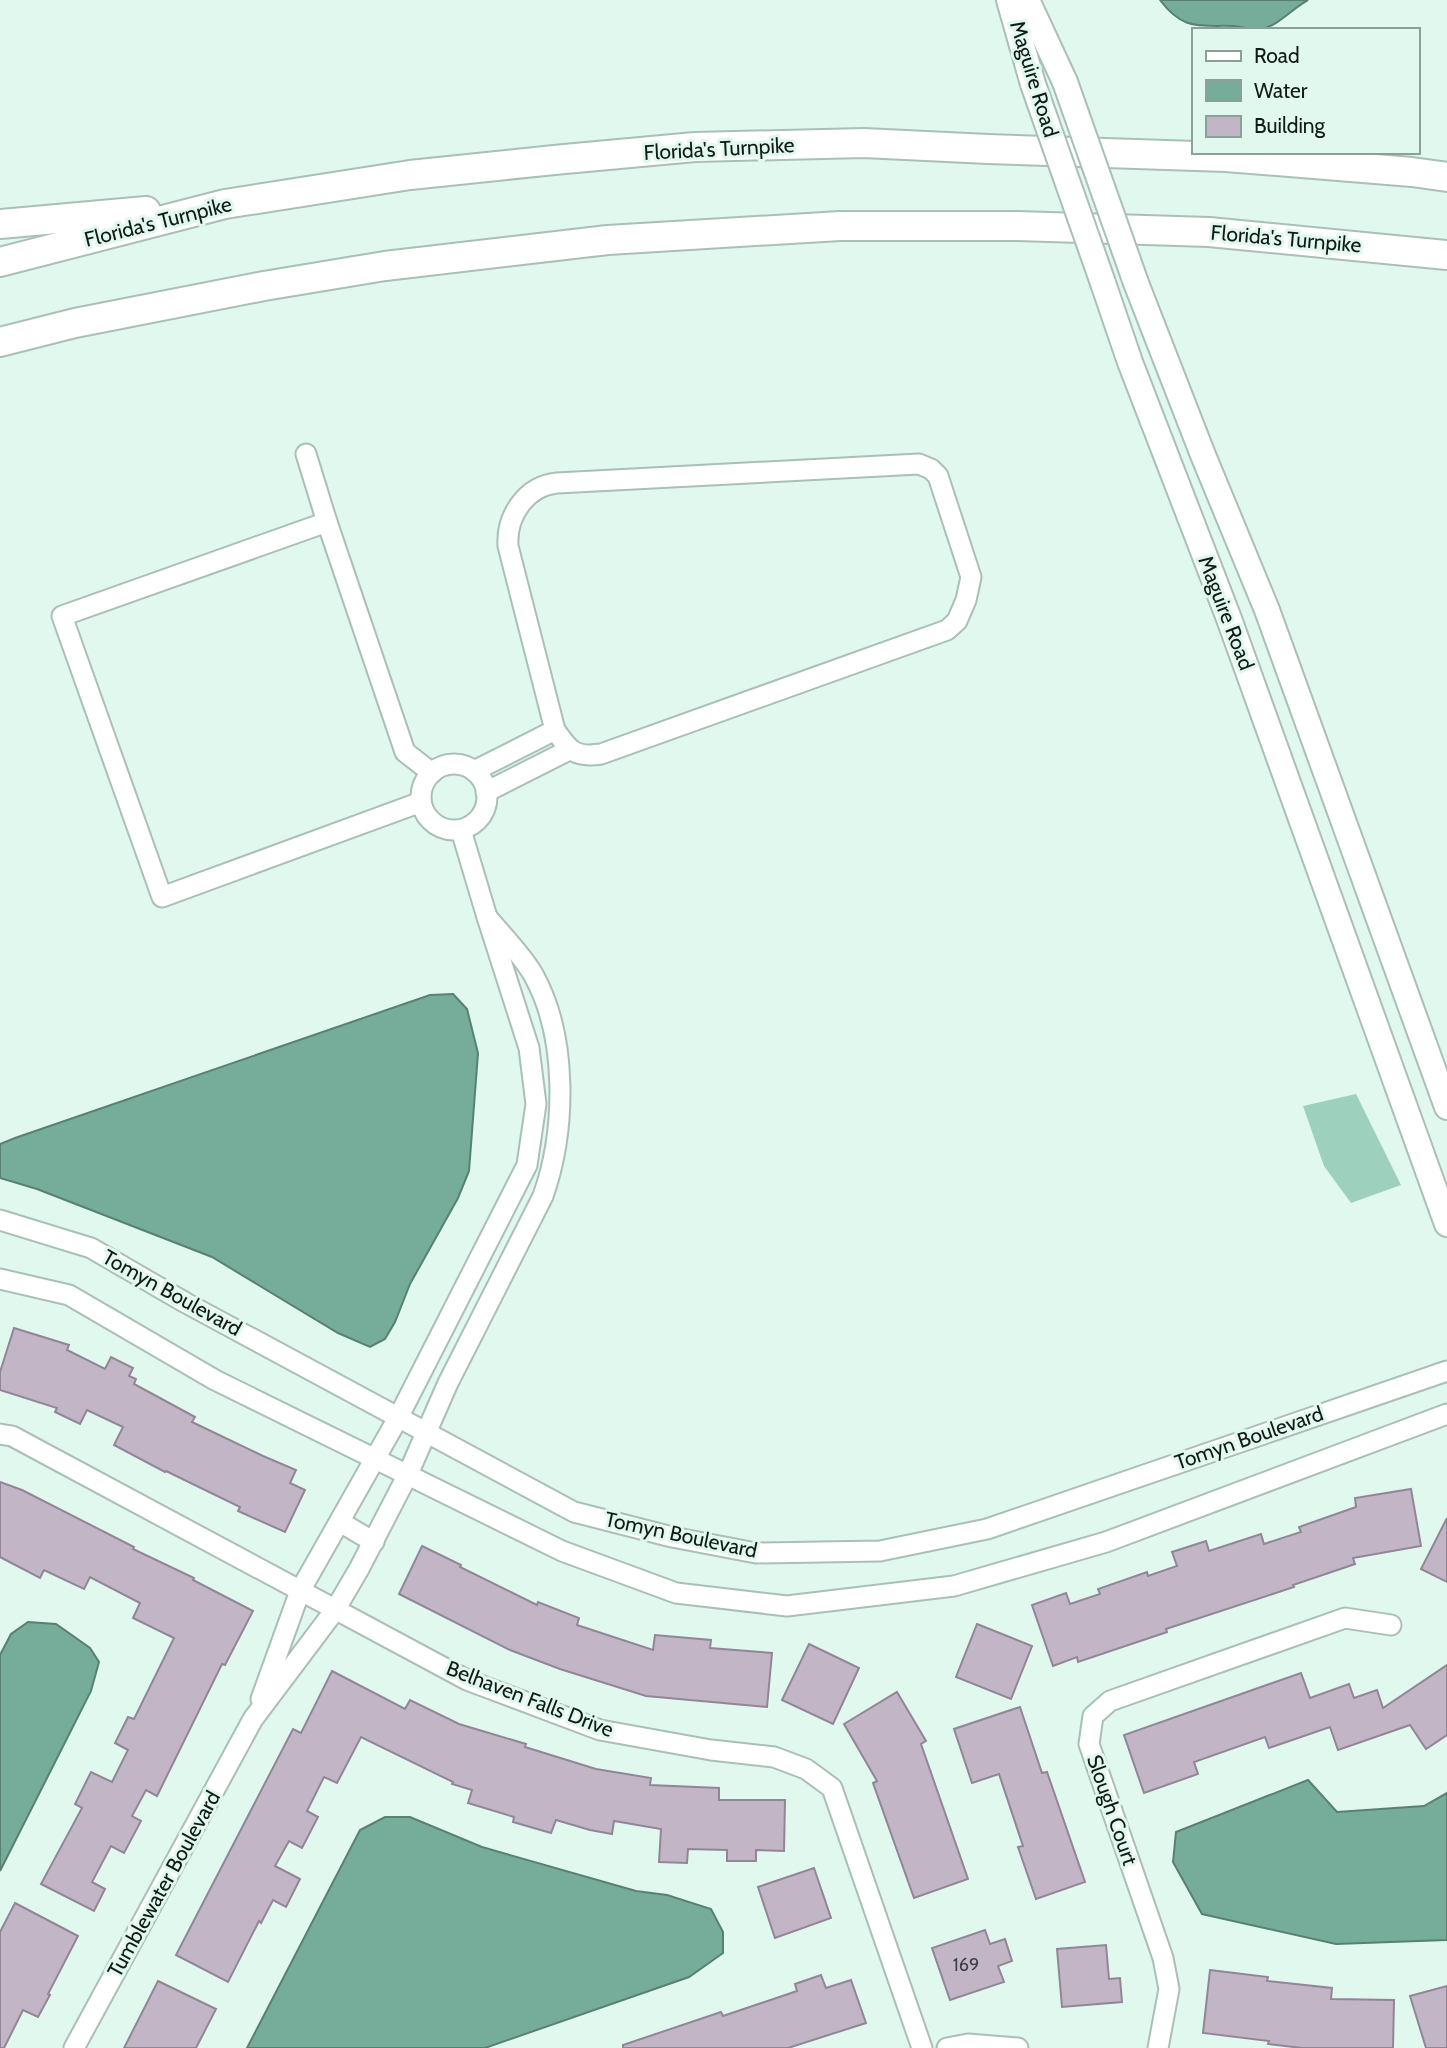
<svg xmlns="http://www.w3.org/2000/svg" width="1447" height="2048" font-family="Cabin,sans-serif">
<style>
.green{fill:#9ed0be}
.water{fill:#76ad9a;stroke:#588173;stroke-width:2}
.building{fill:#c1b5c6;stroke:#928696;stroke-width:2}
.lines{fill:none;stroke-linecap:round;stroke-linejoin:round}
.minor-casing{stroke:#a9bfb7;stroke-width:23}
.major-casing{stroke:#a9bfb7;stroke-width:28}
.highway-casing{stroke:#a9bfb7;stroke-width:32}
.minor{stroke:#fff;stroke-width:19}
.major{stroke:#fff;stroke-width:24}
.highway{stroke:#fff;stroke-width:28}
.major-bridge-casing{stroke:#a9bfb7;stroke-width:28;stroke-linecap:butt}
.major-bridge{stroke:#fff;stroke-width:24}
.labels{text-anchor:middle;stroke-width:6;stroke-linejoin:round;paint-order:stroke}
.number-label{font-size:18px;fill:#3e4143}
.street-label{font-size:21px;fill:#121a17;stroke:#e1f8ef}
</style>
<rect width="100%" height="100%" fill="#e1f8ef"/>
<!-- green -->
<polygon class="green" points="1356,1094 1401,1185 1351,1203 1324,1166 1303,1106"/>
<!-- water -->
<g class="water">
<path d="M1160,0H1308C1294,7 1277,27 1261,29C1253,30 1242,27 1234,26C1199,25 1183,31 1160,0Z"/>
<polygon points="453,994 467,1009 478,1053 469,1171 458,1198 410,1284 395,1322 385,1339 370,1347 338,1333 212,1257 37,1189 0,1178 0,1144 15,1138 430,995"/>
<polygon points="28,1622 56,1624 90,1648 99,1662 91,1691 0,1871 0,1655 11,1634"/>
<polygon points="1308,1780 1337,1812 1424,1806 1447,1793 1447,1940 1336,1944 1202,1914 1173,1862 1176,1832"/>
<polygon points="385,1817 410,1817 482,1847 636,1891 667,1895 711,1909 723,1932 723,1953 689,1977 485,2048 247,2048 360,1830"/>
</g>
<!-- building -->
<g class="building">
<polygon points="14,1328 69,1345 67,1350 105,1369 111,1357 133,1368 129,1376 136,1379 134,1384 195,1417 192,1422 263,1456 296,1470 290,1483 305,1490 285,1532 238,1511 240,1507 166,1471 165,1472 114,1445 123,1427 87,1410 80,1424 55,1412 57,1408 0,1390 0,1372"/>
<polygon points="0,1482 22,1490 134,1547 133,1549 194,1578 193,1580 253,1611 225,1665 222,1664 157,1796 146,1790 132,1816 141,1821 124,1853 111,1846 92,1882 105,1889 94,1911 41,1884 82,1808 75,1804 91,1772 112,1782 128,1750 115,1743 128,1717 134,1719 174,1638 133,1618 140,1603 90,1577 84,1589 44,1570 40,1578 0,1557"/>
<polygon points="1411,1489 1421,1546 1353,1558 1355,1564 1293,1585 1294,1587 1166,1629 1167,1632 1078,1662 1077,1657 1053,1666 1032,1605 1066,1593 1070,1604 1100,1594 1098,1589 1147,1572 1148,1576 1177,1566 1172,1552 1206,1541 1209,1551 1261,1534 1264,1544 1301,1532 1299,1527 1356,1507 1355,1498"/>
<polygon points="1447,1518 1447,1582 1421,1569"/>
<polygon points="422,1546 461,1565 460,1567 537,1605 538,1602 579,1618 577,1625 653,1650 655,1635 711,1640 710,1648 772,1653 767,1707 646,1696 560,1669 510,1650 399,1594"/>
<polygon points="977,1624 1032,1646 1011,1699 956,1677"/>
<polygon points="809,1644 859,1668 833,1724 782,1700"/>
<polygon points="1447,1665 1447,1735 1426,1749 1410,1725 1338,1750 1330,1727 1269,1748 1265,1737 1194,1762 1198,1774 1144,1793 1124,1735 1301,1673 1310,1698 1349,1684 1354,1698 1377,1690 1383,1708"/>
<polygon points="332,1671 405,1709 410,1700 459,1724 526,1744 525,1747 596,1769 651,1778 650,1785 719,1788 719,1800 785,1800 784,1851 756,1850 756,1861 727,1861 727,1850 688,1849 687,1863 659,1862 661,1829 614,1821 612,1834 590,1830 556,1820 551,1833 513,1822 514,1817 468,1803 472,1790 452,1784 453,1782 361,1737 337,1783 324,1777 307,1811 318,1817 302,1848 289,1841 275,1866 300,1879 286,1907 273,1900 261,1923 259,1921 228,1982 176,1955 293,1729 301,1733"/>
<polygon points="897,1692 926,1741 921,1744 968,1879 914,1898 873,1783 877,1781 844,1724"/>
<polygon points="1020,1707 1042,1773 1047,1772 1085,1882 1036,1899 1018,1847 1023,1846 999,1774 972,1783 954,1729"/>
<polygon points="814,1868 831,1918 775,1938 758,1887"/>
<polygon points="15,1903 78,1936 48,1994 50,1995 38,2017 23,2010 4,2048 0,2048 0,1932"/>
<polygon points="985,1930 990,1944 1005,1939 1012,1961 998,1966 1004,1982 950,2000 932,1948"/>
<polygon points="1106,1945 1109,1979 1120,1978 1122,2002 1062,2007 1057,1949"/>
<polygon points="1210,1970 1268,1977 1267,1981 1332,1988 1331,1999 1394,2000 1393,2048 1302,2048 1268,2044 1269,2041 1203,2033"/>
<polygon points="821,1975 826,1988 851,1980 866,2023 788,2048 623,2048 623,2045 721,2012 723,2016 797,1991 795,1984"/>
<polygon points="158,1981 216,2009 196,2048 124,2048"/>
<polygon points="1447,1986 1447,2048 1426,2048 1410,1996"/>
</g>
<g class="lines">
<defs>
<g id="minor">
<polyline points="306,454 327,522 405,752 432,773"/>
<path d="M919,464L931,469L938,476L971,577L966,600L957,621L947,630L601,754C574,758 569,750 555,730L508,546C506,516 526,486 557,483Z"/>
<polyline points="327,522 62,616 162,897 421,802"/>
<circle cx="454" cy="797" r="33"/>
<polyline points="474,771 555,730"/>
<polyline points="486,792 569,750"/>
<polyline points="0,1220 91,1248 186,1303 574,1512 672,1537 756,1553 880,1551 987,1529 1447,1371"/>
<polyline points="0,1279 69,1295 215,1380 562,1551 676,1593 787,1606 954,1586 1106,1542 1447,1414"/>
<polyline points="0,1434 12,1436 467,1680 600,1730 711,1750 774,1757 806,1769 832,1788 922,2048"/>
<polyline points="340,1522 374,1542"/>
<polyline points="261,1699 300,1591 398,1418 527,1165 536,1104 529,1048 487,917 461,830"/>
<path d="M74,2048L253,1719L335,1610L359,1569L408,1474L448,1383L543,1196C566,1131 568,1038 534,976C524,957 501,934 487,917"/>
<polyline points="947,2048 968,2044 1018,2048"/>
<polyline points="1158,2048 1169,1989 1163,1958 1089,1744 1093,1716 1110,1701 1345,1618 1391,1625"/>
</g>
<g id="major">
<polyline points="1009,0 1033,84"/>
<polyline points="1027,0 1065,82"/>
<polyline points="1103,283 1130,362 1228,616 1447,1224"/>
<polyline points="1136,283 1203,455 1267,610 1447,1107"/>
</g>
<g id="highway">
<polyline points="0,224 146,211"/>
<polyline points="0,262 225,204 410,175 554,160 695,147 864,143 988,149 1226,157 1412,172 1447,177"/>
<polyline points="0,342 75,323 264,286 385,266 608,240 840,226 1017,226 1209,232 1447,255"/>
</g>
</defs>
<!-- minor casing -->
<use href="#minor" class="minor-casing"/>
<!-- major casing -->
<use href="#major" class="major-casing"/>
<!-- highway casing -->
<use href="#highway" class="highway-casing"/>
<!-- minor -->
<use href="#minor" class="minor"/>
<!-- major -->
<use href="#major" class="major"/>
<!-- highway -->
<use href="#highway" class="highway"/>
<defs>
<g id="major-bridge">
<polyline points="1065,82 1136,283"/>
<polyline points="1033,84 1103,283"/>
</g>
</defs>
<!-- major-bridge casing -->
<use href="#major-bridge" class="major-bridge-casing"/>
<!-- major-bridge -->
<use href="#major-bridge" class="major-bridge"/>
</g>
<g class="labels">
<!-- number labels -->
<g class="number-label">
<text x="966" y="1971">169</text>
</g>
<!-- street labels -->
<g class="street-label">
<text transform="translate(1034 79) rotate(73)" y="7">Maguire Road</text>
<text transform="translate(719 149) rotate(-3)" y="7">Florida's Turnpike</text>
<text transform="translate(158 222) rotate(-14)" y="7">Florida's Turnpike</text>
<text transform="translate(1286 239) rotate(5)" y="7">Florida's Turnpike</text>
<text transform="translate(1226 613) rotate(69)" y="7">Maguire Road</text>
<text transform="translate(172 1293) rotate(29)" y="7">Tomyn Boulevard</text>
<text transform="translate(1249 1438) rotate(-19)" y="7">Tomyn Boulevard</text>
<text transform="translate(681 1535) rotate(12)" y="7">Tomyn Boulevard</text>
<text transform="translate(530 1699) rotate(21)" y="7">Belhaven Falls Drive</text>
<text transform="translate(1112 1810) rotate(71)" y="7">Slough Court</text>
<text transform="translate(164 1884) rotate(-61)" y="7">Tumblewater Boulevard</text>
</g>
</g>
<!-- legend -->
<rect x="1192" y="28" width="228" height="126" fill="#e1f8ef" stroke="#8e9f99" stroke-width="2"/>
<rect x="1206" y="51" width="35" height="10" fill="#ffffff" stroke="#8e9f99" stroke-width="2"/>
<text x="1254" y="63" font-size="21" fill="#121a17">Road</text>
<rect x="1206" y="80" width="35" height="21" fill="#76ad9a" stroke="#8e9f99" stroke-width="2"/>
<text x="1254" y="98" font-size="21" fill="#121a17">Water</text>
<rect x="1206" y="116" width="35" height="21" fill="#c1b5c6" stroke="#8e9f99" stroke-width="2"/>
<text x="1254" y="133" font-size="21" fill="#121a17">Building</text>
</svg>
